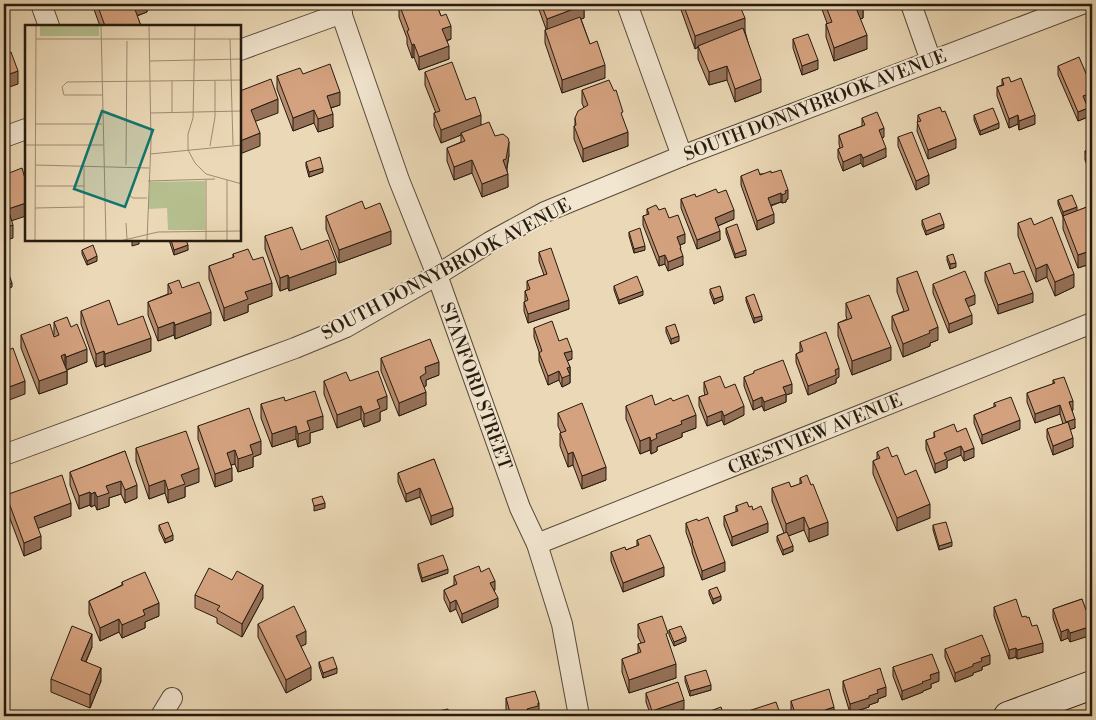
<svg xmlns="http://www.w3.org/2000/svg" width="1096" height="720" font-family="'Libre Bodoni',serif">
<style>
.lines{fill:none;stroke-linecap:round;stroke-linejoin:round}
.street-casing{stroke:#574a39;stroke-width:22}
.secondary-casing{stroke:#261b0f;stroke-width:30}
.street{stroke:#f2e6d0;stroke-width:20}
.secondary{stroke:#f2e6d0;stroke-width:28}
.wall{fill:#b78b6d;stroke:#261b0f}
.shaded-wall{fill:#957159;stroke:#261b0f}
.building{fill:#d5a27f;stroke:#261b0f}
.labels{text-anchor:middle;stroke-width:4;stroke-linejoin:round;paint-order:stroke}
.street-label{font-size:18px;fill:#261b0f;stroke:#f2e6d0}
.inset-road{fill:none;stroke:#9c8c73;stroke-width:1}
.view{fill:#0f766e;fill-opacity:0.15;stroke:#0f766e;stroke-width:2.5}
.inset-edge{fill:none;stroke:#261b0f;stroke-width:2.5}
</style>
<rect width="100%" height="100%" fill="#ebd8b6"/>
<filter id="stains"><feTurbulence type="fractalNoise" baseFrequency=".004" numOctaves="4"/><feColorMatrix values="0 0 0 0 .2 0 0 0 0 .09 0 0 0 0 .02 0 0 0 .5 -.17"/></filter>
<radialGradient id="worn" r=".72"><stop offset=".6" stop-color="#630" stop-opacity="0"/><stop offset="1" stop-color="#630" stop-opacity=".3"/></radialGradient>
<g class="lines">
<defs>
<g id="street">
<polyline points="41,4 49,26"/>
<polyline points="338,4 399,180 437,275 520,508 537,544 562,624 579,716"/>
<polyline points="627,4 682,156"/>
<polyline points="911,4 931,61"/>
<polyline points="240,50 342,13"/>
<polyline points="4,137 26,129"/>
<polyline points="4,455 295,348 346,327 437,275 490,242 545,212 682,156 1082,4"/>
<polyline points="537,544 1092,323"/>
<polyline points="161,716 172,698"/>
</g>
<polyline id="secondary" points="1008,716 1092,685"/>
</defs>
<!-- street casing -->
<use href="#street" class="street-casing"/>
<!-- secondary casing -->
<use href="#secondary" class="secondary-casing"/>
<!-- street -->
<use href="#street" class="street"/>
<!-- secondary -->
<use href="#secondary" class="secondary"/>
</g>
<!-- wall -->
<g class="wall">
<polygon points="92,4 147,4 147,12 137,16 141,26 100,26"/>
<polygon points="392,4 436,4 451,39 447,41 449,59 419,70 414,57 412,58 407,44 407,38 399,17 399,5 394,7"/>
<polygon points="537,4 584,4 584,18 581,19 590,44 605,78 562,93 545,43 545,30 546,29"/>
<polygon points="679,4 739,4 745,31 761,92 735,102 727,80 709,85 698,59 698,47 695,49"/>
<polygon points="820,4 863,4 863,18 860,19 867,49 834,61 826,37 826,24 827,23"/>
<polygon points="793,39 818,69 802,75 793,48"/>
<polygon points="1058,66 1089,99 1089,102 1086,103 1088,117 1078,121 1058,75"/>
<polygon points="425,72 466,100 481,125 495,136 509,155 507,169 508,187 482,197 472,173 454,180 447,161 447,148 461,142 461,135 441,143 434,126 434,113 436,113 425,85"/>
<polygon points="303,74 340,105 331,108 333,127 318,132 314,123 293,131 277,89 277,76"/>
<polygon points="1002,79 1011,82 1035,124 1019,130 1018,124 1009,128 997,96 997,87 1002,85"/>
<polygon points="582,90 623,119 628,146 583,162 574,139 574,126 575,126 575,118 584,108 582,103"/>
<polygon points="918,115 956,148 928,159 917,131"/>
<polygon points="974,115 999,128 980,135 974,120"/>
<polygon points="862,118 884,137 882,138 886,157 863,167 861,163 843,171 838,158 838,149 840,148 839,144 839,135 862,126"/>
<polygon points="898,137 929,184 916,190 898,146"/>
<polygon points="1092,148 1092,177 1085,160 1085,151"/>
<polygon points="306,162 323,172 309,177 306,166"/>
<polygon points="771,173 788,199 786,200 786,202 782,203 781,202 771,206 774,223 757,230 741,185 741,176"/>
<polygon points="696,197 734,219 718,226 720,240 697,249 681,208 681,199"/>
<polygon points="1058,200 1077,211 1092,205 1092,270 1090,264 1078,268 1063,229 1063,217 1058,204"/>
<polygon points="365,209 391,244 339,263 326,229 326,216"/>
<polygon points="647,209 659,210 669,218 685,243 680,245 683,265 668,271 665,264 659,266 643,225 643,216 647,215"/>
<polygon points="922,220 944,228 926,235 922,225"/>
<polygon points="1018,223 1034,225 1074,287 1055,296 1047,277 1036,282 1018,236"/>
<polygon points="726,228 746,255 735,258 726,233"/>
<polygon points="629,232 645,250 634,253 629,236"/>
<polygon points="265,236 301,250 336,274 289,291 288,288 280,291 265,249"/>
<polygon points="169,240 186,240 188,250 174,255"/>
<polygon points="82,250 97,261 87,265 82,254"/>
<polygon points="539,252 569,309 528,323 524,311 524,302 525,301 525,291 527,290 527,281 544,275 539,261"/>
<polygon points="233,254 253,260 272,296 248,305 248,312 224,321 209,279 209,266 233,258"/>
<polygon points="947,256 956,267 950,269 947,260"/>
<polygon points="985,272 1014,274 1033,302 998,314 985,281"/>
<polygon points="897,278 938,340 930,343 930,346 903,357 892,329 892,316 904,311 897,292"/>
<polygon points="168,284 182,288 211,325 175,339 174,335 158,341 148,315 148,302 168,294"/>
<polygon points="933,284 975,304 968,306 972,324 949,333 933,293"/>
<polygon points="614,286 643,295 619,304 614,290"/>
<polygon points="710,289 723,300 714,304 710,293"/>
<polygon points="746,297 762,320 754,323 746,301"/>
<polygon points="846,303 891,360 852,375 838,336 838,323 847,319 846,316"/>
<polygon points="81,311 118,325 151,351 105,367 104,364 96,367 81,324"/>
<polygon points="54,322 71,327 87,362 67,370 67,384 39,394 21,348 21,335 54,335"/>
<polygon points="666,327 679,341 671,344 666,332"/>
<polygon points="534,328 559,341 572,359 567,361 570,367 570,383 562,387 559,380 548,385 539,361 539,352 534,337"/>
<polygon points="800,342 839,377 836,379 836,383 808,395 796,362 796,354 800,352"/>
<polygon points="381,358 439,375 426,380 426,386 424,387 426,405 399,416 381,371"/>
<polygon points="754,371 792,393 786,395 786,402 764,411 762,406 753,410 744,386 744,377 754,374"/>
<polygon points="1053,380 1073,410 1072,410 1075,428 1070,429 1073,447 1053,455 1047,438 1047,429 1063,424 1060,414 1035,423 1027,402 1027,393 1053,384"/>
<polygon points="324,381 350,381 387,409 380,412 380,421 364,427 361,419 337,428 324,394"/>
<polygon points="704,382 725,388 744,415 724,425 722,420 707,426 699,406 699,397 705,395 704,391"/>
<polygon points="285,401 323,429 310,433 310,443 298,447 296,439 272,447 261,418 261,404"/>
<polygon points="673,401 696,428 682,433 682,437 657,447 657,451 651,454 650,450 640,454 626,419 626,406 655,405"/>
<polygon points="994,403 1020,429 982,444 974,423 974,415 994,407"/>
<polygon points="558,413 606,480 582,489 573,465 568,467 560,446 560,433 561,433 558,426"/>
<polygon points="198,426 261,454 253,457 253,467 238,472 235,464 231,465 232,481 215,487 198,439"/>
<polygon points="934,432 957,432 974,457 964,461 961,455 947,461 947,468 935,473 926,449 926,440 934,438"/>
<polygon points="136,448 199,482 185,487 185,497 168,503 165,493 149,499 136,461"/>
<polygon points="125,451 137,498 125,503 121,494 109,498 109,506 97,510 95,505 91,507 90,505 79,509 70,485 70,472"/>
<polygon points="877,452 892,457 930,518 897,531 873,474 873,461 877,459"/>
<polygon points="434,459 453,516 431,525 420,497 406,502 398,482 398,473"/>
<polygon points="800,478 811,485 828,535 809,542 804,530 788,536 793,551 783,555 777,541 777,536 784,533 772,501 772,488 791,487 800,484"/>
<polygon points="6,495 71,516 38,528 41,549 24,556 6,508"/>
<polygon points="736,506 749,507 753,510 768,532 732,546 724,525 724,516 736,512"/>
<polygon points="686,523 725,571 702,580 692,552 692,549 686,532"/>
<polygon points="159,525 173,540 165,543 159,530"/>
<polygon points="933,525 952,546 939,550 933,530"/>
<polygon points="637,540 664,576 623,592 611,561 611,552 626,550 637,546"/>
<polygon points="418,564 448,573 422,582 418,569"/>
<polygon points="481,572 495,590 494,590 498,607 462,623 456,609 450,612 444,599 444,590 454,585 454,576"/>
<polygon points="122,582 159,616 145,622 145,628 122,638 119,632 100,641 89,614 89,601 122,585"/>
<polygon points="709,590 721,600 713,604 709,594"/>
<polygon points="195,595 263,598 242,637 217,623 217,618 195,608"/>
<polygon points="1082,599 1070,642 1068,638 1061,641 1053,618 1053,609"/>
<polygon points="994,607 1022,617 1032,626 1043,652 1017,659 1016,657 1009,659 994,616"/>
<polygon points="258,624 306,644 301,646 311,680 286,693 258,637"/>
<polygon points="638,624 668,640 676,678 629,693 622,672 622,659 638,653 638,644 641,643 638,637"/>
<polygon points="669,630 686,641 674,646 669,635"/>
<polygon points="92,647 86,662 101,681 90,708 51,692 51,679"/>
<polygon points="945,649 990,664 982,667 982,670 973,673 973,675 955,682 945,657"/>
<polygon points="319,662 337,673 323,678 319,666"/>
<polygon points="893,667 939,681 931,684 931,688 923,691 923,692 902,700 893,676"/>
<polygon points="685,676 711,690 690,696 685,681"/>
<polygon points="843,681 886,696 878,699 878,702 869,705 869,707 850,713 843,690"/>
<polygon points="646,693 684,709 663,716 651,716 646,702"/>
<polygon points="506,698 539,711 541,716 507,716 506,711"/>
<polygon points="791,701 834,716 793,716 791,710"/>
</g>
<!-- shaded-wall -->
<g class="shaded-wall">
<polygon points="133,4 147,4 147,12 133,17"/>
<polygon points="229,4 236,4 229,7"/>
<polygon points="394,4 403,4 394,7"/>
<polygon points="584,5 584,18 547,32 547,19"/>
<polygon points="863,5 863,18 856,21 856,8"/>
<polygon points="745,18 745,31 698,46 698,47 695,49 695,36"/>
<polygon points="451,26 451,39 442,42 442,29"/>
<polygon points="867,35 867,49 834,61 834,48"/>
<polygon points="414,44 414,57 412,58 412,45"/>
<polygon points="449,46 449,59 419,70 419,57"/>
<polygon points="818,60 818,69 802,75 802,66"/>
<polygon points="605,65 605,78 562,93 562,80"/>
<polygon points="727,66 727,80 709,85 709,72"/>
<polygon points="18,71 18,84 4,89 4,76"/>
<polygon points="761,79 761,92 735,102 735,89"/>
<polygon points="1092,88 1092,97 1089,99 1089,102 1083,105 1083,96 1088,90"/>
<polygon points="340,92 340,105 327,109 327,96"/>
<polygon points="278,99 278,113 251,123 251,110"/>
<polygon points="1088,108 1088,117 1078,121 1078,112"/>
<polygon points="314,110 314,123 293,131 293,118"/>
<polygon points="333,114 333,127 318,132 318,119"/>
<polygon points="481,115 481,128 461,133 461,135 441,143 441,130"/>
<polygon points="1018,115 1018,124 1009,128 1009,119"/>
<polygon points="1035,115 1035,124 1019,130 1019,121"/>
<polygon points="999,123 999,128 980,135 980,131"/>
<polygon points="884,128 884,137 879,139 879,130"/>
<polygon points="628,132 628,146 583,162 583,149"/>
<polygon points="260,133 260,146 240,154 240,141"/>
<polygon points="956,139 956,148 928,159 928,150"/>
<polygon points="509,142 509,155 506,172 503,160"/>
<polygon points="886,148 886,157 863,167 863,158"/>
<polygon points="861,154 861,163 843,171 843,162"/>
<polygon points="472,160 472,173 454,180 454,167"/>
<polygon points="323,168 323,172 309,177 309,172"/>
<polygon points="508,174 508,187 482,197 482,184"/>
<polygon points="929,175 929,184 916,190 916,181"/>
<polygon points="788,190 788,199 786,200 786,202 782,203 782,195 785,191"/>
<polygon points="781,193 781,202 768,206 768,198"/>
<polygon points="26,203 26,216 8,222 8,209"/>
<polygon points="1077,207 1077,212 1063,217 1063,212"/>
<polygon points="734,210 734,219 715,227 715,218"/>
<polygon points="774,214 774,223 757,230 757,221"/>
<polygon points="944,224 944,228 926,235 926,231"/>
<polygon points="13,225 13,238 4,241 4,228"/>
<polygon points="391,231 391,244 339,263 339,250"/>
<polygon points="720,231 720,240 697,249 697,240"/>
<polygon points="685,234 685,243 677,246 677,237"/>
<polygon points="137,240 139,240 139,244 132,246 132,242"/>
<polygon points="188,245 188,250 174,255 174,250"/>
<polygon points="645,246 645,250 634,253 634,249"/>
<polygon points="746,250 746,255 735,258 735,254"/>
<polygon points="1090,251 1090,264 1078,268 1078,255"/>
<polygon points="665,255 665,264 659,266 659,257"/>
<polygon points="97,256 97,261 87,265 87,261"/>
<polygon points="683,256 683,265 668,271 668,262"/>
<polygon points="336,261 336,274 289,291 289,278"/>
<polygon points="956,263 956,267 950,269 950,264"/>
<polygon points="1047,264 1047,277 1036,282 1036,269"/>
<polygon points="1074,274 1074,287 1055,296 1055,282"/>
<polygon points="288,275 288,288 280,291 280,278"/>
<polygon points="12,283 12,287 4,291 4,286"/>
<polygon points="272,283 272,296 248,305 248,312 224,321 224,308 245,292"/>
<polygon points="643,291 643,295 619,304 619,300"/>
<polygon points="1033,293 1033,302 998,314 998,305"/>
<polygon points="975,295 975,304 965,308 965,299"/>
<polygon points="723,296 723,300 714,304 714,299"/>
<polygon points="569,300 569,309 528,323 528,314"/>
<polygon points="211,312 211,325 175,339 175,325"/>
<polygon points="972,315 972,324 949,333 949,324"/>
<polygon points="762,316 762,320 754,323 754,318"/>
<polygon points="174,322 174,335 158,341 158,328"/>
<polygon points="938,327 938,340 930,343 930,346 903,357 903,344 929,331"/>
<polygon points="679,336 679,341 671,344 671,339"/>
<polygon points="151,338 151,351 105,367 105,354"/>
<polygon points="891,347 891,360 852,375 852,361"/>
<polygon points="87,349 87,362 66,370 66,357"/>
<polygon points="104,351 104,364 96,367 96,354"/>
<polygon points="572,351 572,359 564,362 564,353"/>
<polygon points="65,354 65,367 61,356"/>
<polygon points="439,362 439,375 426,380 426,386 420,390 420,377 425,367"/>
<polygon points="570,367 570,383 562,387 562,378 567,368"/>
<polygon points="839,368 839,377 836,379 836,383 808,395 808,386 835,370"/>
<polygon points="67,371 67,384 39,394 39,381"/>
<polygon points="559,371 559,380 548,385 548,376"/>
<polygon points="25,381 25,394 4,402 4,389"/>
<polygon points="792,384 792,393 786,395 786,402 764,411 764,402 783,387"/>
<polygon points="426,392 426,405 399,416 399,403"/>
<polygon points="387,396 387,409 380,412 380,421 364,427 364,414 377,400"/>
<polygon points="762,397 762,406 753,410 753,401"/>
<polygon points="1073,401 1073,410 1069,411 1069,402"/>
<polygon points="1060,405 1060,414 1035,423 1035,414"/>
<polygon points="361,406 361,419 337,428 337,415"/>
<polygon points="744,406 744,415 724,425 724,416"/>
<polygon points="722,411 722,420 707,426 707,417"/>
<polygon points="696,415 696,428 682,433 682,437 657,447 657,451 651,454 651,441 656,434 681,421"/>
<polygon points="323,416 323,429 310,433 310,443 298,447 298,434 307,421"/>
<polygon points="1075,419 1075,428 1066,431 1066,422"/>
<polygon points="1020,420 1020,429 982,444 982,435"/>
<polygon points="296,426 296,439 272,447 272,434"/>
<polygon points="650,437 650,450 640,454 640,441"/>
<polygon points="1073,438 1073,447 1053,455 1053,446"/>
<polygon points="261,441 261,454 253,457 253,467 238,472 238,459 250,445"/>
<polygon points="961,446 961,455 947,461 947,468 935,473 935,464 944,453"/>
<polygon points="974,448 974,457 964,461 964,452"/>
<polygon points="235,450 235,464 227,466 227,453"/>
<polygon points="573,452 573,465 568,467 568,454"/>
<polygon points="606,467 606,480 582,489 582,476"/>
<polygon points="199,468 199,482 185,487 185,497 168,503 168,490 181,475"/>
<polygon points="232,468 232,481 215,487 215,474"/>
<polygon points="165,480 165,493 149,499 149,486"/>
<polygon points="121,481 121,494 109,498 109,506 97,510 97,497 106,486"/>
<polygon points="137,485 137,498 125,503 125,490"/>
<polygon points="420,488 420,497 406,502 406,494"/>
<polygon points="90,492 90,505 79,509 79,496"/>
<polygon points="95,492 95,505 91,507 91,494"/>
<polygon points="71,503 71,516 34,530 34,517"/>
<polygon points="325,503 325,508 314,511 314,506"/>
<polygon points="930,504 930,518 897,531 897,518"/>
<polygon points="453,508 453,516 431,525 431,516"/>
<polygon points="804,517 804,530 786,537 786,524"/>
<polygon points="828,522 828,535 809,542 809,529"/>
<polygon points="768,523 768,532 732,546 732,537"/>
<polygon points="173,535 173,540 165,543 165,539"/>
<polygon points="41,536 41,549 24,556 24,543"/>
<polygon points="952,542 952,546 939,550 939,546"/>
<polygon points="793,546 793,551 783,555 783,550"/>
<polygon points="725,562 725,571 702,580 702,571"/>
<polygon points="664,567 664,576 623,592 623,583"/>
<polygon points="448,569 448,573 422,582 422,578"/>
<polygon points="495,581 495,590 490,592 490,583"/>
<polygon points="263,585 263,598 242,637 242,624"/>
<polygon points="721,596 721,600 713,604 713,599"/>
<polygon points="498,598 498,607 462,623 462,614"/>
<polygon points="456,600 456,609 450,612 450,603"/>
<polygon points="159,603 159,616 145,622 145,628 122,638 122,625 143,610"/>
<polygon points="119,619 119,632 100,641 100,628"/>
<polygon points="1092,626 1092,635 1070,642 1070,633"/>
<polygon points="1068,629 1068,638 1061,641 1061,632"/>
<polygon points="306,631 306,644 296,649 296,636"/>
<polygon points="92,634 92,647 81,673 81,660"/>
<polygon points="686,637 686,641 674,646 674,642"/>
<polygon points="1043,643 1043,652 1017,659 1017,650"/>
<polygon points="1016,648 1016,657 1009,659 1009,650"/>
<polygon points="990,655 990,664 982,667 982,670 973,673 973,675 955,682 955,673 973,664 981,658"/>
<polygon points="676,664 676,678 629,693 629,680"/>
<polygon points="311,667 311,680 286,693 286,680"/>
<polygon points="101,668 101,681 90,708 90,695"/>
<polygon points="337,668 337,673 323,678 323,673"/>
<polygon points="939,672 939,681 931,684 931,688 923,691 923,692 902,700 902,691 922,682 930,675"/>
<polygon points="711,685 711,690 690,696 690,691"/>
<polygon points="886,687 886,696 878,699 878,702 869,705 869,707 850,713 850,704 869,696 877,690"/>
<polygon points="684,700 684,709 663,716 652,716 652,711"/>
<polygon points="539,703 539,716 527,716 527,709"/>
<polygon points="834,707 834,716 818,716 825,710"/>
</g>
<!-- building -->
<g class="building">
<polygon points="97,4 134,4 133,4 141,26 105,26"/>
<polygon points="399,4 436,4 441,16 446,14 451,26 442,29 449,46 419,57 414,44 412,45 407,31 409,30"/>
<polygon points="541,4 584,4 584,5 547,19"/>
<polygon points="683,4 739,4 745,18 695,36"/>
<polygon points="825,4 863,4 863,5 856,8 867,35 834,48 826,24 832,22"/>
<polygon points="580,17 590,44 597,41 605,65 562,80 545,30"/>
<polygon points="743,28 761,79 735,89 727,66 709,72 698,46"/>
<polygon points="808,34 818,60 802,66 793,39"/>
<polygon points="11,52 18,71 4,76 4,54"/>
<polygon points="1079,57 1088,78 1092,76 1092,88 1088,90 1089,94 1083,96 1088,108 1078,112 1058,66"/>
<polygon points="452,62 466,100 475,97 481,115 441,130 434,113 440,111 425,72"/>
<polygon points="330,64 340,92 327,96 333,114 318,119 314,110 293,118 277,76 300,68 303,74"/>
<polygon points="1009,77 1011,82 1021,78 1035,115 1019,121 1018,115 1009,119 997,87 1004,85 1002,79"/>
<polygon points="271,79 278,99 251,110 260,133 240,141 240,91"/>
<polygon points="609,80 614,91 616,90 623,112 621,113 628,132 583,149 574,126 576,125 575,118 578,111 588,105 582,90"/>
<polygon points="940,107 942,112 945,111 956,139 928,150 917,122 921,121 918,115"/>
<polygon points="993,108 999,123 980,131 974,115"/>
<polygon points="877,112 884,128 879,130 886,148 863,158 861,154 843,162 838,149 843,147 839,135 865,125 862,118"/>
<polygon points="489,122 495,136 503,134 508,138 509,142 506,159 503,160 508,174 482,184 472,160 454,167 447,148 465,141 461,133"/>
<polygon points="912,132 929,175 916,181 898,137"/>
<polygon points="1092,148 1092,168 1085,151"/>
<polygon points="320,157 323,168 309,172 306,162"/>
<polygon points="22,168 26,182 26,203 8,209 13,225 4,228 4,175"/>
<polygon points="758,169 760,175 771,171 771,173 781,170 788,190 785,191 786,193 782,195 781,193 768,198 774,214 757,221 741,176"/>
<polygon points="716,189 718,193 726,190 734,210 715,218 720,231 697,240 681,199 695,194 696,197"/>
<polygon points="1072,195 1077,207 1063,212 1058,200"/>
<polygon points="362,201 365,209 380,203 391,231 339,250 326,216"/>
<polygon points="656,205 659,210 665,208 669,218 678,215 685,234 677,237 681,248 680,248 683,256 668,262 665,255 659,257 643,216 649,214 647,209"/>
<polygon points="1092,205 1092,256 1090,251 1078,255 1063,216"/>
<polygon points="940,213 944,224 926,231 922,220"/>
<polygon points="1052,217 1074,274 1055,282 1047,264 1036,269 1018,223 1031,218 1034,225"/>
<polygon points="737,224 746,250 735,254 726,228"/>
<polygon points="292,227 301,250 328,240 336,261 289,278 288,275 280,278 265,236"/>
<polygon points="640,228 645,246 634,249 629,232"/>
<polygon points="171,240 186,240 188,245 174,250"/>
<polygon points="93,245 97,256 87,261 82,250"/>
<polygon points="551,248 569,300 528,314 524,302 528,300 525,291 530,289 527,281 547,274 539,252"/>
<polygon points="248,249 253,260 263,257 272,283 245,292 248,299 224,308 209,266 234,257 233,254"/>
<polygon points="953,254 956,263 950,264 947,256"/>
<polygon points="1010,263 1014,274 1024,271 1033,293 998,305 985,272"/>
<polygon points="917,271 938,327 929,331 930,333 903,344 892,316 909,310 897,278"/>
<polygon points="965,271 975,295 965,299 972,315 949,324 933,284"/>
<polygon points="8,272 12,283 4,286 4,274"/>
<polygon points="637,276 643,291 619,300 614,286"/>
<polygon points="179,280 182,288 199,282 211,312 175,325 174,322 158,328 148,302 172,293 168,284"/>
<polygon points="720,286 723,296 714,299 710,289"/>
<polygon points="754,294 762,316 754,318 746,297"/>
<polygon points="869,295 891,347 852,361 838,323 852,318 846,303"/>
<polygon points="109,300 118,325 143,316 151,338 105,354 104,351 96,354 81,311"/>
<polygon points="67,317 71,327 77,324 87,349 66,357 65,354 61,356 67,371 39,381 21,335 50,324 54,337 59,335 54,322"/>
<polygon points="552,321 559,341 567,338 572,351 564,353 570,367 567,368 570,375 562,378 559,371 548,376 539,353 542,351 534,328"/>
<polygon points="675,324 679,336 671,339 666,327"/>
<polygon points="826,332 839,368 835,370 836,375 808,386 796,354 803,351 800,342"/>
<polygon points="430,339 439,362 425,367 426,373 420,377 426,392 399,403 381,358"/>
<polygon points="13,348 25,381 4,389 4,360 5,359 4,356 4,352"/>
<polygon points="783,360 792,384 783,387 786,394 764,402 762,397 753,401 744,377 754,373 754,371"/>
<polygon points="378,371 387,396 377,400 380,408 364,414 361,406 337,415 324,381 346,372 350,381"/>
<polygon points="720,376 725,388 735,384 744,406 724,416 722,411 707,417 699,397 708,394 704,382"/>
<polygon points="1064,377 1073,401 1069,402 1075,419 1066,422 1060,405 1035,414 1027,393 1055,383 1053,380"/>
<polygon points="315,391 323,416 307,421 310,430 298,434 296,426 272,434 261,404 284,397 285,401"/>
<polygon points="652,395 655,405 671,398 673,401 688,395 696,415 681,421 682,424 656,434 657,438 651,441 650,437 640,441 626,406"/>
<polygon points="1011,397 1020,420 982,435 974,415 996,406 994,403"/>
<polygon points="582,403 606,467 582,476 573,452 568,454 560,433 566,431 558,413"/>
<polygon points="249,408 261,441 250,445 253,454 238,459 235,450 227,453 232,468 215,474 198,426"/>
<polygon points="1068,422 1073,438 1053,446 1047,429"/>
<polygon points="954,424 957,432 966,428 974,448 964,452 961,446 944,453 947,459 935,464 926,440 935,437 934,432"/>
<polygon points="186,431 199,468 181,475 185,484 168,490 165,480 149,486 136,448"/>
<polygon points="888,447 892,457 897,455 905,475 916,470 930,504 897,518 873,461 880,458 877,452"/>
<polygon points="125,451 137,485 125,490 121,481 106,486 109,493 97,497 95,492 91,494 90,492 79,496 70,472"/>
<polygon points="434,459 453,508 431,516 420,488 406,494 398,473"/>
<polygon points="62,475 71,503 34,517 41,536 24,543 6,495"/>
<polygon points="807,475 811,485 813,484 828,522 809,529 804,517 786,524 772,488 789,482 791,487 802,483 800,478"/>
<polygon points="322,496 325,503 314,506 312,499"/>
<polygon points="747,502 749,507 752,506 753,510 761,506 768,523 732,537 724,516 738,511 736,506"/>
<polygon points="708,517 725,562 702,571 692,543 693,543 686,523 697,519 698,521"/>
<polygon points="168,522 173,535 165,539 159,525"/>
<polygon points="946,522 952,542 939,546 933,525"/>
<polygon points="787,532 793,546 783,550 777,536"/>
<polygon points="650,535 664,567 623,583 611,552 625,547 626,550 639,545 637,540"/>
<polygon points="443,555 448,569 422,578 418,564"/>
<polygon points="479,566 481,572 489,568 495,581 490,583 498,598 462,614 456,600 450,603 444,590 457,584 454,576"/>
<polygon points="209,568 232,580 237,571 263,585 242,624 217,610 220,606 195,595"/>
<polygon points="145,572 159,603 143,610 145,615 122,625 119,619 100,628 89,601 123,585 122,582"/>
<polygon points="717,587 721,596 713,599 709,590"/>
<polygon points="1016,599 1022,617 1026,616 1027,618 1029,617 1032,626 1037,625 1043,643 1017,650 1016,648 1009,650 994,607"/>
<polygon points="1082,599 1086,610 1090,608 1092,614 1092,626 1070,633 1068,629 1061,632 1053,609"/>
<polygon points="294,606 306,631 296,636 311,667 286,680 258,624"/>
<polygon points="662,616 668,633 666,634 676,664 629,680 622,659 641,652 638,644 645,642 638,624"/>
<polygon points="72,626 92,634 81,660 101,668 90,695 51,679"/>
<polygon points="681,626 686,637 674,642 669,630"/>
<polygon points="982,635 990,655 981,658 982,661 973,664 973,666 955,673 945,649"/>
<polygon points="932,654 939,672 930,675 931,679 922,682 923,683 902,691 893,667"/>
<polygon points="333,657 337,668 323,673 319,662"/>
<polygon points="880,668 886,687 877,690 878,693 869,696 869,698 850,704 843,681"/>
<polygon points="706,670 711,685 690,691 685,676"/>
<polygon points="678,682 684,700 652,711 646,693"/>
<polygon points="829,689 834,707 825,710 826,713 818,716 796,716 791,701"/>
<polygon points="535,691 539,703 538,703 538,706 527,709 528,714 540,711 541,716 511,716 506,698"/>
<polygon points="776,702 781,716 733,716"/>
<polygon points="721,707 724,716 697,716"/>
<polygon points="448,709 450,716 441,716 439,711"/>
<rect x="49" y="714" width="26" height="2"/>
</g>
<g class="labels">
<!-- street labels -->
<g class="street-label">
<text transform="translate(815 105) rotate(-21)" y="6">SOUTH DONNYBROOK AVENUE</text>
<text transform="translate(446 269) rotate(-28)" y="6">SOUTH DONNYBROOK AVENUE</text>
<text transform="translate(476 386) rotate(70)" y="6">STANFORD STREET</text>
<text transform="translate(815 434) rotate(-22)" y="6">CRESTVIEW AVENUE</text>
</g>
</g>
<!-- overview -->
<g transform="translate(25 25)">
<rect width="216" height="216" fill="#ebd8b6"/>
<path d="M15,0H74V11H15ZM180,156V205H143L142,183L123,184L125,157Z" fill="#b6bf8f"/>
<path class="inset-road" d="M76,0L81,216M170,0L168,93L163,109V125L170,138L181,149L217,159M11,14H217M205,14L208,120M125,36L217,34M147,56V87M77,70H39L37,62L42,57L217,55M125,88L217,86M10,99H77M0,120H78M185,121L190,92V56M125,129L217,120M10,140L124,143M59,140V216M101,140L102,16M181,155V216M202,155V216M123,156L190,154M10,161H59M103,169L108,173H122M10,183L59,182M101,198L102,214M10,216L11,0M95,216L133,207L217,206M122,216L126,117L124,0"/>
<path class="view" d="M77,86L128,105L100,182L49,164Z"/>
<rect width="216" height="216" class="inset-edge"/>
</g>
<!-- margin -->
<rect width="1096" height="720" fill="none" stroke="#ebd8b6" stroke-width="20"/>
<rect x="5" y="5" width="1086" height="710" fill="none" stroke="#261b0f" stroke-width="2.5"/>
<rect x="10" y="10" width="1076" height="700" fill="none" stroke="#261b0f"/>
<rect width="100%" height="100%" filter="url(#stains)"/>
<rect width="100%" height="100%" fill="url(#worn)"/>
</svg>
